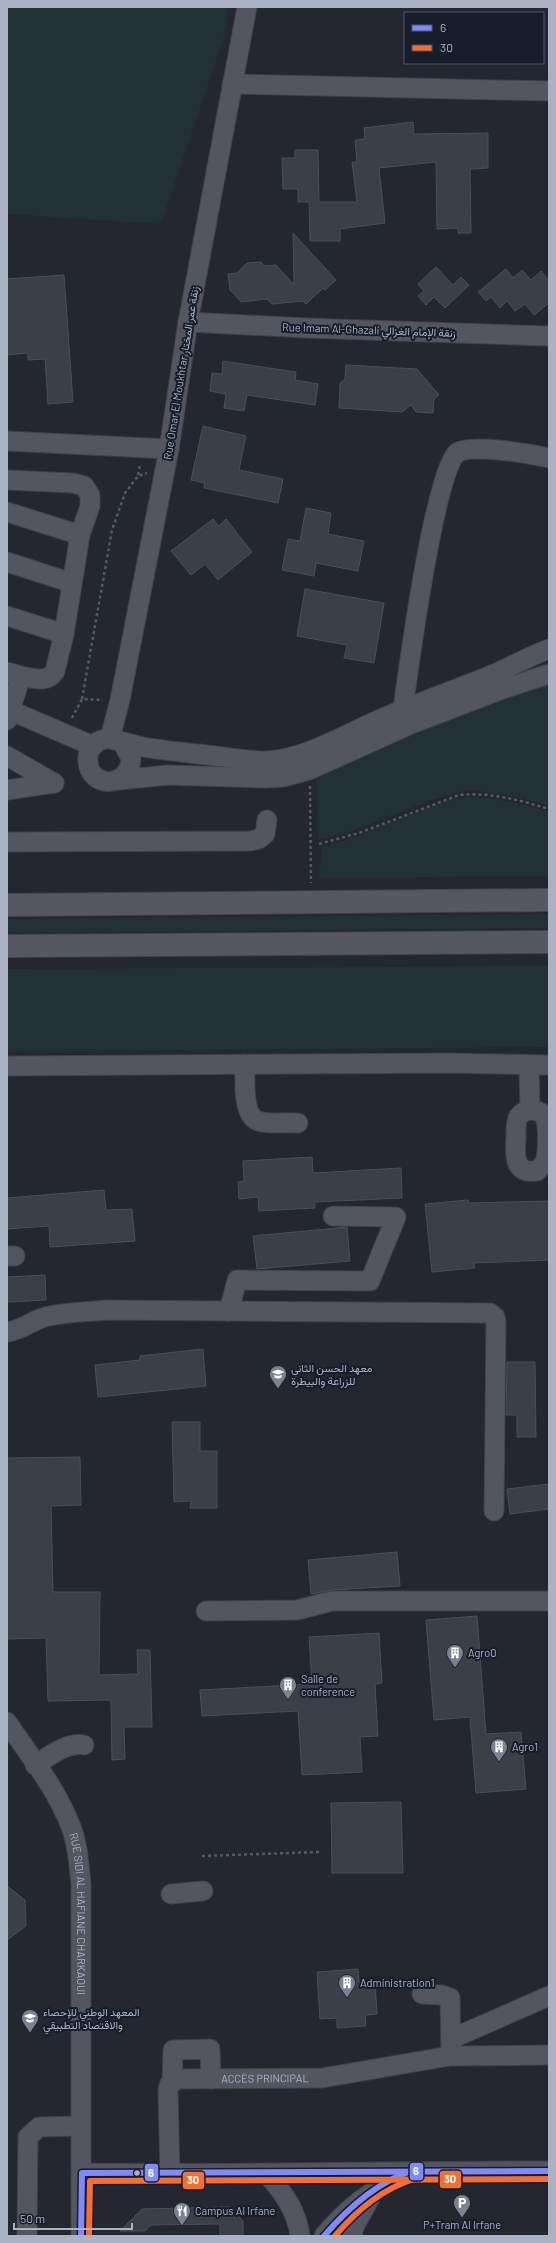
<svg xmlns="http://www.w3.org/2000/svg" width="556" height="2243" font-family="Barlow,Vazirmatn,sans-serif">
<style>
.green{fill:#213136}
.building{fill:#3b3f47;stroke:#4b4f59}
.lines{fill:none;stroke-linecap:round;stroke-linejoin:round}
.minor-casing{stroke:#40424a;stroke-width:21}
.major-casing{stroke:#41444d;stroke-width:24}
.path{stroke:#565b63;stroke-width:2.5;stroke-dasharray:3 3;stroke-linecap:butt}
.minor{stroke:#535660;stroke-width:19}
.major{stroke:#555862;stroke-width:22}
.bus-1-casing{stroke:#181d2b;stroke-width:9}
.bus-2-casing{stroke:#181d2b;stroke-width:9}
.bus-1{stroke:#808aff;stroke-width:6}
.bus-2{stroke:#f46f30;stroke-width:6}
.bus-dot{fill:#abb2c4;stroke:#181d2b;stroke-width:1.5}
.labels{text-anchor:middle;stroke-width:4;stroke-linejoin:round;paint-order:stroke}
.street-label{font-size:11px;fill:#abb2c4;stroke:#181d2b}
.poi-label{font-size:11px;fill:#abb2c4;stroke:#181d2b;text-anchor:start}
.line-badge{stroke:#181d2b;stroke-width:1.5}
.badge-label{font-size:11px;text-anchor:middle;font-weight:bold;fill:#fff}
</style>
<rect width="100%" height="100%" fill="#242730"/>
<!-- green -->
<g class="green">
<polygon points="7,7 228,7 224,37 161,224 7,214"/>
<polygon points="549,661 549,805 516,797 468,790 432,800 344,834 318,840 316,762 413,714"/>
<path d="M461,798C491,797 521,802 549,812V876L319,878L322,847C370,835 413,808 461,798Z"/>
<polygon points="549,914 549,928 7,933 7,919"/>
<polygon points="549,966 549,1047 7,1052 7,969"/>
</g>
<!-- building -->
<g class="building">
<polygon points="413,122 414,134 488,133 488,168 470,169 471,233 458,233 458,228 437,229 436,162 379,168 385,223 340,229 340,241 310,241 309,202 298,202 298,189 283,189 282,158 295,158 295,150 318,150 319,202 357,202 352,162 357,162 355,140 365,139 364,128"/>
<polygon points="293,233 336,280 325,290 323,288 306,304 303,301 272,304 267,299 241,302 230,290 228,274 237,273 247,263 261,262 265,266 276,265 294,285"/>
<polygon points="436,267 453,285 461,277 469,285 445,308 434,297 426,305 418,296 424,291 418,284"/>
<polygon points="506,269 513,278 522,270 531,280 541,271 549,281 549,303 534,315 525,304 515,311 507,301 500,308 491,297 486,301 478,292"/>
<polygon points="64,275 73,402 48,404 45,359 28,360 28,353 7,355 7,279"/>
<polygon points="223,361 296,372 295,380 318,384 315,405 247,395 244,411 224,408 226,394 210,391 212,373 222,374"/>
<polygon points="346,365 417,369 439,395 434,399 433,413 416,412 411,405 402,412 339,408 340,383 345,379"/>
<polygon points="203,426 246,436 239,470 283,479 278,503 204,488 205,483 191,480"/>
<polygon points="306,508 331,513 328,534 364,541 358,571 316,563 314,576 282,570 288,539 300,541"/>
<polygon points="213,519 219,526 226,519 252,552 218,580 205,564 191,575 171,551"/>
<polygon points="305,589 384,603 374,663 344,658 347,645 297,636"/>
<polygon points="312,1157 313,1173 401,1168 402,1198 315,1202 315,1208 259,1211 258,1197 239,1199 238,1182 244,1181 243,1161"/>
<polygon points="104,1190 106,1210 132,1209 135,1241 50,1247 49,1226 7,1229 7,1198"/>
<polygon points="468,1200 469,1203 549,1201 549,1260 474,1263 475,1268 432,1272 425,1204"/>
<polygon points="347,1227 350,1261 257,1269 253,1236"/>
<polygon points="45,1275 46,1300 7,1302 7,1277"/>
<polygon points="203,1349 206,1386 98,1397 95,1365 140,1360 140,1356"/>
<polygon points="507,1362 535,1362 536,1437 517,1437 517,1415 506,1415"/>
<polygon points="172,1422 200,1422 200,1451 217,1451 217,1508 190,1508 191,1501 174,1502"/>
<polygon points="80,1457 81,1505 51,1506 53,1592 100,1592 99,1675 138,1674 137,1650 150,1650 152,1727 124,1727 125,1759 112,1760 111,1700 48,1701 46,1638 7,1639 7,1458"/>
<polygon points="549,1484 549,1509 510,1514 507,1489"/>
<polygon points="397,1552 400,1586 332,1590 311,1594 308,1560"/>
<polygon points="477,1616 486,1734 521,1732 526,1789 476,1793 470,1717 434,1720 426,1620"/>
<polygon points="379,1633 382,1683 375,1684 378,1736 360,1737 362,1772 302,1775 298,1711 202,1716 200,1690 312,1684 309,1637"/>
<polygon points="401,1802 403,1873 332,1873 331,1803"/>
<polygon points="7,1886 25,1900 26,1926 7,1940"/>
<polygon points="358,1969 359,1982 375,1980 377,2014 365,2015 366,2026 337,2028 337,2018 320,2019 317,1972"/>
<polygon points="229,2207 243,2221 243,2236 220,2236 220,2224 151,2225 145,2231 120,2231 142,2209"/>
</g>
<g class="lines">
<defs>
<g id="minor">
<polyline points="232,84 549,91"/>
<polyline points="188,322 306,328 549,336"/>
<polyline points="7,441 169,449"/>
<path d="M7,480L73,483L84,486L90,495V506L80,535L64,634L55,671C48,684 33,678 21,676"/>
<polyline points="7,512 80,535"/>
<polyline points="7,562 72,583"/>
<polyline points="7,616 64,634"/>
<polyline points="7,672 21,676 7,720"/>
<polyline points="7,709 93,746"/>
<path d="M403,709C408,672 435,468 457,453C470,443 531,454 549,458"/>
<polyline points="110,738 120,700 169,449 188,322 247,7"/>
<path d="M123,744L131,758C130,789 88,789 88,760C87,750 95,741 105,739C113,738 133,745 143,747C167,751 191,753 215,756C232,758 249,761 266,761C305,759 342,736 376,721C415,704 455,690 494,674C512,666 530,656 549,649"/>
<polyline points="7,756 54,783"/>
<polyline points="119,780 168,775 266,778 283,777 309,770 409,725 503,689 549,674"/>
<polyline points="7,790 54,783"/>
<polyline points="7,842 250,841 259,839 265,834 267,820"/>
<path d="M245,1064C245,1079 242,1115 258,1121C269,1125 286,1122 298,1123"/>
<polyline points="529,1065 530,1110"/>
<polyline points="7,1066 450,1063 549,1065"/>
<path d="M530,1110C535,1110 540,1111 544,1115C549,1121 548,1154 545,1162C543,1166 540,1168 537,1171C513,1174 515,1155 516,1138C516,1132 515,1122 519,1116C522,1112 525,1111 530,1110Z"/>
<polyline points="7,1256 15,1256"/>
<polyline points="229,1311 237,1280 370,1281 396,1217 333,1216"/>
<path d="M7,1332C23,1330 31,1321 45,1317C65,1312 87,1312 108,1310L490,1313L495,1317L496,1323L494,1511"/>
<polyline points="206,1611 297,1610 332,1601 549,1601"/>
<path id="s1" d="M7,1722C29,1755 57,1789 71,1827C78,1845 79,1865 81,1884V2236"/>
<path d="M35,1765C50,1756 66,1742 84,1745"/>
<polyline points="171,1894 203,1891"/>
<polyline points="422,1994 442,1995 450,1998 451,2050"/>
<polyline points="451,2039 549,1996"/>
<polyline points="172,2082 173,2050 210,2049 211,2079"/>
<path d="M82,2173C238,2175 393,2171 549,2171"/>
<path id="s2" d="M170,2174L168,2091L169,2085L177,2079L322,2078L450,2056L549,2055"/>
<path d="M267,2174C283,2192 297,2211 300,2236"/>
<polyline points="27,2236 28,2137 39,2127 81,2126"/>
<path d="M324,2236C346,2209 374,2188 405,2173"/>
<polyline points="352,2236 354,2227 370,2198"/>
</g>
<g id="major">
<polyline points="7,905 549,900"/>
<polyline points="7,946 549,942"/>
</g>
</defs>
<!-- minor casing -->
<use href="#minor" class="minor-casing"/>
<!-- major casing -->
<use href="#major" class="major-casing"/>
<!-- path -->
<g class="path">
<polyline points="138,475 140,464"/>
<polyline points="82,699 112,530 125,493 138,476 147,473"/>
<polyline points="72,718 82,699 103,700"/>
<polyline points="310,786 311,883"/>
<path d="M319,844L359,833L459,795C489,792 520,800 549,809"/>
<polyline points="202,1856 319,1852"/>
</g>
<!-- minor -->
<use href="#minor" class="minor"/>
<!-- major -->
<use href="#major" class="major"/>
<defs>
<g id="bus-1">
<polyline points="81,2236 82,2173 549,2171"/>
<path d="M324,2236C348,2208 376,2183 411,2171"/>
</g>
<g id="bus-2">
<polyline points="89,2236 90,2181 549,2179"/>
<path d="M335,2236C356,2211 382,2189 414,2179"/>
</g>
</defs>
<!-- bus-1 casing -->
<use href="#bus-1" class="bus-1-casing"/>
<!-- bus-2 casing -->
<use href="#bus-2" class="bus-2-casing"/>
<!-- bus-1 -->
<use href="#bus-1" class="bus-1"/>
<!-- bus-2 -->
<use href="#bus-2" class="bus-2"/>
</g>
<!-- icons -->
<defs>
<symbol id="university-pin" viewBox="-11 -11 22 30"><path d="M0 17L-7.5 6A9.5 9.5 0 1 1 7.5 6Z" fill="#7c8190" stroke="#181d2b"/><path d="M0-5L7-2L0 1L-7-2ZM-4 1L0 2.5L4 1V4Q0 6-4 4Z" fill="#fff"/></symbol>
<symbol id="building-pin" viewBox="-11 -11 22 30"><path d="M0 17L-7.5 6A9.5 9.5 0 1 1 7.5 6Z" fill="#7c8190" stroke="#181d2b"/><path d="M-4-6H4V6H1V3H-1V6H-4ZM-2.5-4.3h1.7v1.8h-1.7ZM.8-4.3h1.7v1.8H.8ZM-2.5-1h1.7V.8h-1.7ZM.8-1h1.7V.8H.8Z" fill="#fff"/></symbol>
<symbol id="parking-pin" viewBox="-11 -11 22 30"><path d="M0 17L-7.5 6A9.5 9.5 0 1 1 7.5 6Z" fill="#7c8190" stroke="#181d2b"/><path d="M-3.5-5.5H1a3.5 3.5 0 0 1 0 7H-1V5.5H-3.5ZM-1-3.4V-.6H.8a1.4 1.4 0 0 0 0-2.8Z" fill="#fff"/></symbol>
<symbol id="restaurant-pin" viewBox="-11 -11 22 30"><path d="M0 17L-7.5 6A9.5 9.5 0 1 1 7.5 6Z" fill="#7c8190" stroke="#181d2b"/><path d="M-5-6h1v4h1v-4h1v4h1v-4h1v5L-1.5 .5V6h-2V.5L-5-1ZM5-6V6H3V1.5H1.5Q1.5-4 5-6Z" fill="#fff"/></symbol>
</defs>
<g fill-rule="evenodd">
<use href="#university-pin" x="268" y="1364" width="20" height="27"/>
<use href="#building-pin" x="445" y="1643" width="20" height="27"/>
<use href="#building-pin" x="278" y="1675" width="20" height="27"/>
<use href="#building-pin" x="489" y="1737" width="20" height="27"/>
<use href="#building-pin" x="337" y="1973" width="20" height="27"/>
<use href="#university-pin" x="20" y="2008" width="20" height="27"/>
<use href="#parking-pin" x="452" y="2193" width="20" height="27"/>
<use href="#restaurant-pin" x="172" y="2201" width="20" height="27"/>
</g>
<!-- markers -->
<circle class="bus-dot" cx="137" cy="2173" r="3.5"/>
<g class="labels">
<!-- street labels -->
<g class="street-label">
<text transform="translate(369 330) rotate(2)" y="4">Rue Imam Al-Ghazali زنقة الإمام الغزالي</text>
<text transform="translate(181 373) rotate(-81)" y="4">Rue Omar El Moukhtar زنقة عمر المختار</text>
<text dy="4" stroke="none"><textPath href="#s1" startOffset="211">RUE SIDI AL HAFIANE CHARKAOUI</textPath></text>
<text dy="4" stroke="none"><textPath href="#s2" startOffset="187">ACCÈS PRINCIPAL</textPath></text>
</g>
<!-- poi labels -->
<g class="poi-label">
<text x="291" y="1372">معهد الحسن الثاني<tspan x="291" dy="13">للزراعة والبيطرة</tspan></text>
<text x="468" y="1657">Agro0</text>
<text x="301" y="1683">Salle de<tspan x="301" dy="13">conference</tspan></text>
<text x="512" y="1751">Agro1</text>
<text x="360" y="1987">Administration1</text>
<text x="43" y="2016">المعهد الوطني للإحصاء<tspan x="43" dy="13">والاقتصاد التطبيقي</tspan></text>
<text x="195" y="2215">Campus Al Irfane</text>
<text x="462" y="2229" text-anchor="middle">P+Tram Al Irfane</text>
</g>
</g>
<g class="line-badge">
<rect x="409" y="2162" width="15" height="19" rx="4" fill="#808aff"/>
<rect x="144" y="2163" width="15" height="19" rx="4" fill="#808aff"/>
<rect x="439" y="2170" width="23" height="19" rx="4" fill="#f46f30"/>
<rect x="182" y="2171" width="23" height="19" rx="4" fill="#f46f30"/>
</g>
<g class="badge-label">
<text x="416" y="2175">6</text>
<text x="151" y="2177">6</text>
<text x="450" y="2183">30</text>
<text x="193" y="2184">30</text>
</g>
<!-- border -->
<rect width="556" height="2243" fill="none" stroke="#abb2c4" stroke-width="16"/>
<!-- legend -->
<rect x="404" y="12" width="140" height="52" fill="#181d2b" stroke="#535968"/>
<rect x="412" y="25" width="20" height="6" fill="#808aff" stroke="#535968"/>
<text x="440" y="32" font-size="12" fill="#abb2c4">6</text>
<rect x="412" y="45" width="20" height="6" fill="#f46f30" stroke="#535968"/>
<text x="440" y="52" font-size="12" fill="#abb2c4">30</text>
<!-- scale -->
<path d="M14 2223v6h118v-6" fill="none" stroke="#abb2c4" stroke-width="2"/>
<text x="20" y="2223" font-size="12" fill="#abb2c4" stroke="#181d2b" stroke-width="3" paint-order="stroke">50 m</text>
</svg>
